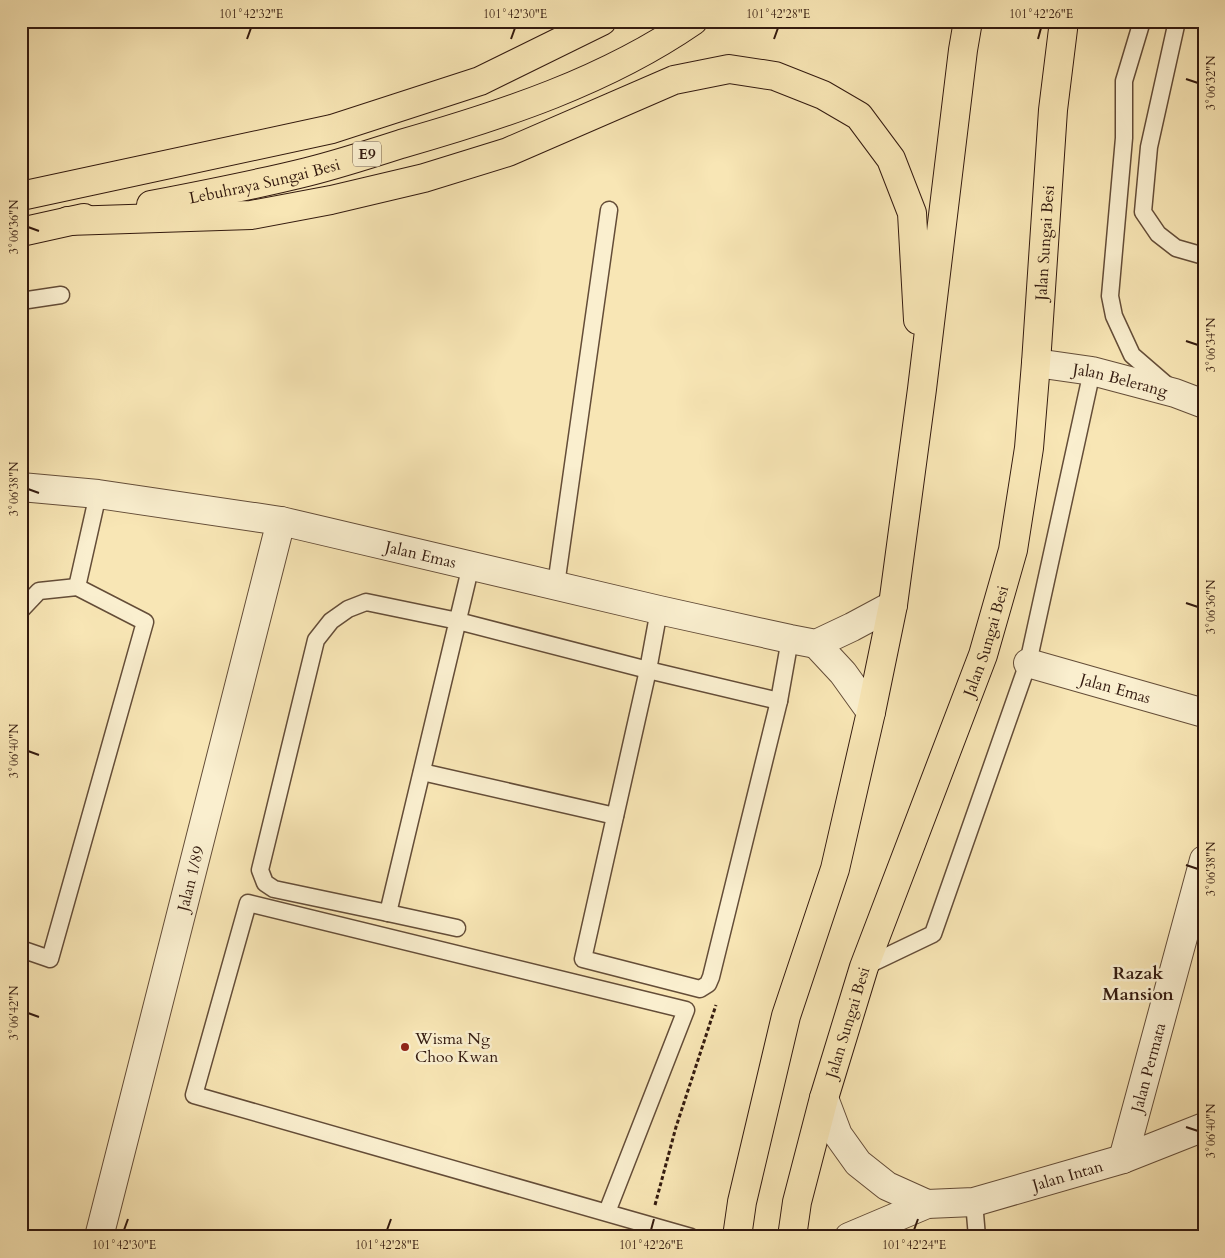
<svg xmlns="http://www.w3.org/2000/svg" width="1225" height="1258" font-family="Cardo,serif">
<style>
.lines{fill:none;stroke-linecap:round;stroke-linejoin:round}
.service-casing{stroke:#644d38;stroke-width:19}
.minor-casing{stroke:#644d38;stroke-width:30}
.motorway-casing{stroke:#331a0f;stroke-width:30}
.path{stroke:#331a0f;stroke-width:3;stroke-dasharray:4 2.5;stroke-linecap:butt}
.service{stroke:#faefcf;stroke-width:16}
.minor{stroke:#faefcf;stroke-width:28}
.motorway{stroke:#f8e6b5;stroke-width:28}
.ticks{fill:none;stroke:#331a0f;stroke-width:2}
.poi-dot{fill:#8f2418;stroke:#faefcf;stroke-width:2}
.labels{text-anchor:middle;stroke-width:5;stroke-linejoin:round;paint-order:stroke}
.shield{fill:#faefcf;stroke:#6f5a49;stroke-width:1}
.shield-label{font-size:15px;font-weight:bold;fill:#331a0f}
.street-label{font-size:16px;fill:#331a0f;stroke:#faefcf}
.poi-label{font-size:16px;fill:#331a0f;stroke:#faefcf;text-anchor:start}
.neighbourhood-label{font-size:18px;font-weight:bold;fill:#331a0f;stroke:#faefcf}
.neatline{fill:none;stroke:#331a0f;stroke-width:2}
.ticks-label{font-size:12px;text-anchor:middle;fill:#331a0f}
</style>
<rect width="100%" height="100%" fill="#f8e6b5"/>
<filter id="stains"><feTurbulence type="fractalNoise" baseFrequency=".004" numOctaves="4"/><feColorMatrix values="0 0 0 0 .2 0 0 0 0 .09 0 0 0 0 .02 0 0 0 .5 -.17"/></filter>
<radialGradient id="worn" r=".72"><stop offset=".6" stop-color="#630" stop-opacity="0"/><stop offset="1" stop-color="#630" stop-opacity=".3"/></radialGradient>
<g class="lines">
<defs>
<g id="service">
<polyline points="1142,21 1124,81 1124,138 1110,296 1114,316 1132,355 1169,387"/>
<polyline points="1177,21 1149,147 1143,212 1158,234 1176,248 1204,256"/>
<polyline points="21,301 61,295"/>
<polyline points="471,565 388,913 274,889 265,883 260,870 316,640 331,621 348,609 366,602 458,621 648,670 779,701"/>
<polyline points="556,585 609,210"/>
<polyline points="77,587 98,494"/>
<polyline points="21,610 39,591 77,587 145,622 50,959 21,949"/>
<polyline points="659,610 648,670 583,959 700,989 708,984 711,977 779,701 790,639"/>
<polyline points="422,772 615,816"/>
<polyline points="388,913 457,928"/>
<polyline points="864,967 933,934 1028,663 1092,371"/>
<polyline points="974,1202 977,1237"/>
<polyline points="607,1212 686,1010 248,903 194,1095 691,1237"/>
</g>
<g id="minor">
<path id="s1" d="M1036,363L1092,371L1175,393L1204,404"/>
<path id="s2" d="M21,487L98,494L281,521L659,610L790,639L816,644L852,627L893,605"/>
<polyline points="816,644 843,673 871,712"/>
<path id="s3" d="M1028,663L1204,713"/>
<polyline points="824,1098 838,1135 858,1163 887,1186 927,1204"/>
<path id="s4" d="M1123,1159L1204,860"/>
<path id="s5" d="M99,1237L281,521"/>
<path id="s6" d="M849,1237L927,1204L974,1202L1123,1159L1204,1127"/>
</g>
<g id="motorway">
<polyline points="21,196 332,129 480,81 602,21"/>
<path id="s7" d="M151,205C203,195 255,185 307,172C339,164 370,154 401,144C503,115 606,81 693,21"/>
<polyline points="68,221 251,215 331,200 424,178 508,152 674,80 729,69 775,76 823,95 859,116 891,159 912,213 918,320"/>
<polyline points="21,232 84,218"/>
<polyline points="737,1237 742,1202 786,1016 835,869 871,712 893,605 922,389 963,50 968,21"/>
<path id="s8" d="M792,1237L797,1202L824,1098L864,967L983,655L1013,550L1029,448L1036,363L1053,110L1064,21"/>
</g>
</defs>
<!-- service casing -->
<use href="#service" class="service-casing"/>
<!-- minor casing -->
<use href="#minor" class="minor-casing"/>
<!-- motorway casing -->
<use href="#motorway" class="motorway-casing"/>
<!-- path -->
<polyline class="path" points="655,1205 676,1127 716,1005"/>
<!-- service -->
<use href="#service" class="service"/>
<!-- minor -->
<use href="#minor" class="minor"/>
<!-- motorway -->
<use href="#motorway" class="motorway"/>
</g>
<!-- ticks -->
<path class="ticks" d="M247,39L251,28M511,39L515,28M774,39L778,28M1038,39L1041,28M1186,79L1198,83M28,227L39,231M1186,341L1198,345M28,489L39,493M1186,603L1198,607M28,751L39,755M1186,865L1198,869M28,1013L39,1017M1186,1127L1198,1131M124,1230L128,1219M387,1230L391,1219M651,1230L654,1219M914,1230L918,1219"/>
<!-- markers -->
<circle class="poi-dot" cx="405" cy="1047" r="5"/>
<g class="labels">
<!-- shield labels -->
<rect class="shield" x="353" y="141.5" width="28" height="25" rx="4"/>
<g class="shield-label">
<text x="367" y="159">E9</text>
</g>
<!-- street labels -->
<g class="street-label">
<text dy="6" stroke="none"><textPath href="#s7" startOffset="116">Lebuhraya Sungai Besi</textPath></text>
<text dy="6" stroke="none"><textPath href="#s8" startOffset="1032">Jalan Sungai Besi</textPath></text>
<text dy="6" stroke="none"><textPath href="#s1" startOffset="86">Jalan Belerang</textPath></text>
<text dy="6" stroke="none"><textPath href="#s2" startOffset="406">Jalan Emas</textPath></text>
<text dy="6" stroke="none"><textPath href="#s8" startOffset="628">Jalan Sungai Besi</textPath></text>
<text dy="6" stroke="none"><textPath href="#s3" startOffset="91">Jalan Emas</textPath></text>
<text dy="6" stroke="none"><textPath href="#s5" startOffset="370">Jalan 1/89</textPath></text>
<text dy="6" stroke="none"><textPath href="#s8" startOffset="222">Jalan Sungai Besi</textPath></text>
<text dy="6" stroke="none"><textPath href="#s4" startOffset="95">Jalan Permata</textPath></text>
<text dy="6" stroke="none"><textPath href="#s6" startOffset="229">Jalan Intan</textPath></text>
</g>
<!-- poi labels -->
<g class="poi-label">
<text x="415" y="1044">Wisma Ng<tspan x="415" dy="18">Choo Kwan</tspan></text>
</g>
<!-- neighbourhood labels -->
<g class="neighbourhood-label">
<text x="1138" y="979">Razak<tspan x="1138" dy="21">Mansion</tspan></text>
</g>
</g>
<!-- margin -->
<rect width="1225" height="1258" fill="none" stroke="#f8e6b5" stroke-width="55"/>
<rect x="28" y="28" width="1170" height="1202" class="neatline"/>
<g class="ticks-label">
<text x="251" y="18">101°42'32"E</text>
<text x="515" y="18">101°42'30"E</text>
<text x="778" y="18">101°42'28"E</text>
<text x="1041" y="18">101°42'26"E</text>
<text transform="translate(1211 83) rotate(-90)" y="4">3°06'32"N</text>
<text transform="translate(14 227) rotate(-90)" y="4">3°06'36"N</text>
<text transform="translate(1211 345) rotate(-90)" y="4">3°06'34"N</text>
<text transform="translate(14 489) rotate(-90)" y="4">3°06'38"N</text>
<text transform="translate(1211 607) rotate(-90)" y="4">3°06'36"N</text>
<text transform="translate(14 751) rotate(-90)" y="4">3°06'40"N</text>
<text transform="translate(1211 869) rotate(-90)" y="4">3°06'38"N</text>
<text transform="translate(14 1013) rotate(-90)" y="4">3°06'42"N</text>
<text transform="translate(1211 1131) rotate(-90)" y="4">3°06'40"N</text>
<text x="124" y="1249">101°42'30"E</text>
<text x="387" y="1249">101°42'28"E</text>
<text x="651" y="1249">101°42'26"E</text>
<text x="914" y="1249">101°42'24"E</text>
</g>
<rect width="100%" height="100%" filter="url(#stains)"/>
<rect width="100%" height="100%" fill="url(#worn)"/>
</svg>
